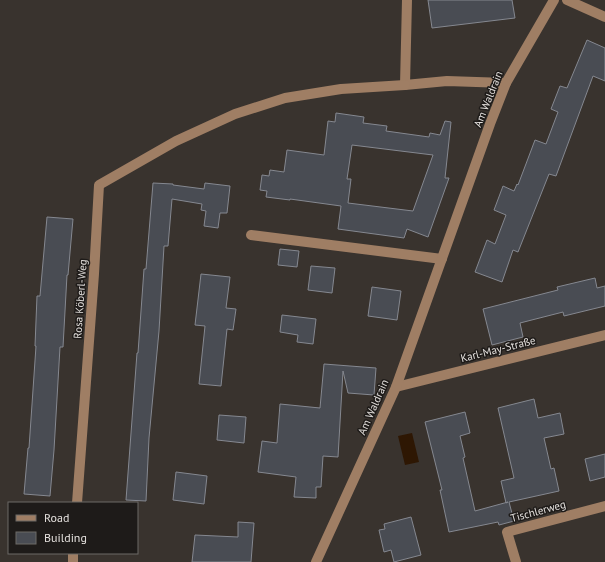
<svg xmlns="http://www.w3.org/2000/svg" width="605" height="562" font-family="'PT Sans',sans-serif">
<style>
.water{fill:#2e1703}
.building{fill:#494c53;stroke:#858890;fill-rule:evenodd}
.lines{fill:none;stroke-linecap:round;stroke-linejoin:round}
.minor{stroke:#9f7e64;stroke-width:10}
.labels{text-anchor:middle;stroke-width:3;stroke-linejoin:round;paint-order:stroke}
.street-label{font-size:11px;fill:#e4e0dd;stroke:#1e1b19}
</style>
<rect width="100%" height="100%" fill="#39332e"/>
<!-- water -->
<polygon class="water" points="412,433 419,462 405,465 398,436"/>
<!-- building -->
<g class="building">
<polygon points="428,0 512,0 515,18 432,28"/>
<polygon points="587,40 605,48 605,81 593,76 556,176 549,174 518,252 513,250 502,282 475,272 487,240 495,244 506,215 494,210 503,186 514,191 517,184 518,185 535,140 546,144 558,112 551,109 560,86 567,88"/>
<path d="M336,113L364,117L363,123L387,126L386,131L429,137L430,133L440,135L445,121L451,122L445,178H449L428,237L407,229L404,238L338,229L341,206L290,199V200L266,197L267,191L260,190L262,175L269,176L270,170L284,172L287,150L324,155L328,121L335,122ZM352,145L433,155L413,211L348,203L351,179H347Z"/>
<polygon points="153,183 173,184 173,185 204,189 205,183 230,186 227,213 220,213 218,228 204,226 206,211 201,210 202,204 172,199 168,246 164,246 159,331 149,438 146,501 126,500 137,353 138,353 144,269 146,269"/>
<polygon points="47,217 73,219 68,275 67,275 63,347 60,347 54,450 50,496 24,494 28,448 29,448 36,346 35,346 37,296 40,296"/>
<polygon points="280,249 299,251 297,267 278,265"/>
<polygon points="311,266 335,268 332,293 308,290"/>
<polygon points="201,274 230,277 226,308 236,309 233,330 227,329 221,386 199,384 205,326 195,325"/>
<polygon points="595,278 597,288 605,286 605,306 564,316 563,312 520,323 523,337 492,345 483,309 558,290 557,287"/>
<polygon points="372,287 401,291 397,320 368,316"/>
<polygon points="282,315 316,319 313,344 297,342 298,335 280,332"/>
<polygon points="324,364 376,368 374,395 348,393 343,371 338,457 323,456 321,487 316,487 316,498 294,497 296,477 258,472 262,441 277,443 280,404 320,408"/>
<polygon points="534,399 538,418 560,413 564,434 544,438 551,469 554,468 559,491 509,502 514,521 499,525 498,522 449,532 440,490 442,490 425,422 465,412 470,433 460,436 465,457 463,458 475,511 508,502 506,503 501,481 514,478 498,408"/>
<polygon points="219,415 246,417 244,443 217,440"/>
<polygon points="605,454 605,477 590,481 585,459"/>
<polygon points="176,472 207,476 204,504 173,500"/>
<polygon points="411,517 421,555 394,562 391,550 384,552 379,530 385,529 384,524"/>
<polygon points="238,522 254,523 251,562 192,562 195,535 238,537"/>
</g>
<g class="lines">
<!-- minor -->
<g class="minor">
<polyline points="407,0 405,85 447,81 506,83"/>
<polyline points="567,0 605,17"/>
<polyline points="251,235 442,259"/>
<polyline points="396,387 605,335"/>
<polyline points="77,503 94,274 99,185 176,141 235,114 285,98 341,89 405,85"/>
<polyline points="73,562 73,553"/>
<polyline points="316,562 396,387 490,124 506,83 554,0"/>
<polyline points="516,562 507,532 605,506"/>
</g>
</g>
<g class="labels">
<!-- street labels -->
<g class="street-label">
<text transform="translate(488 99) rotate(-68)" y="4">Am Waldrain</text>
<text transform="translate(80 299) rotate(-86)" y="4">Rosa Köberl-Weg</text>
<text transform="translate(498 349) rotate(-14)" y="4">Karl-May-Straße</text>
<text transform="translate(373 407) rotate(-66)" y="4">Am Waldrain</text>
<text transform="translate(538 511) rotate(-15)" y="4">Tischlerweg</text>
</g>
</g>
<!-- legend -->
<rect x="8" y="502" width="130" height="52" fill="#1e1b19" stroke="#6d6a67"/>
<rect x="16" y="515" width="20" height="6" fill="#9f7e64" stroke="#6d6a67"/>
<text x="44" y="522" font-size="12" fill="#e4e0dd">Road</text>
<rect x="16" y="532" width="20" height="12" fill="#494c53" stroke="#6d6a67"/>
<text x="44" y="542" font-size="12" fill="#e4e0dd">Building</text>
</svg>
